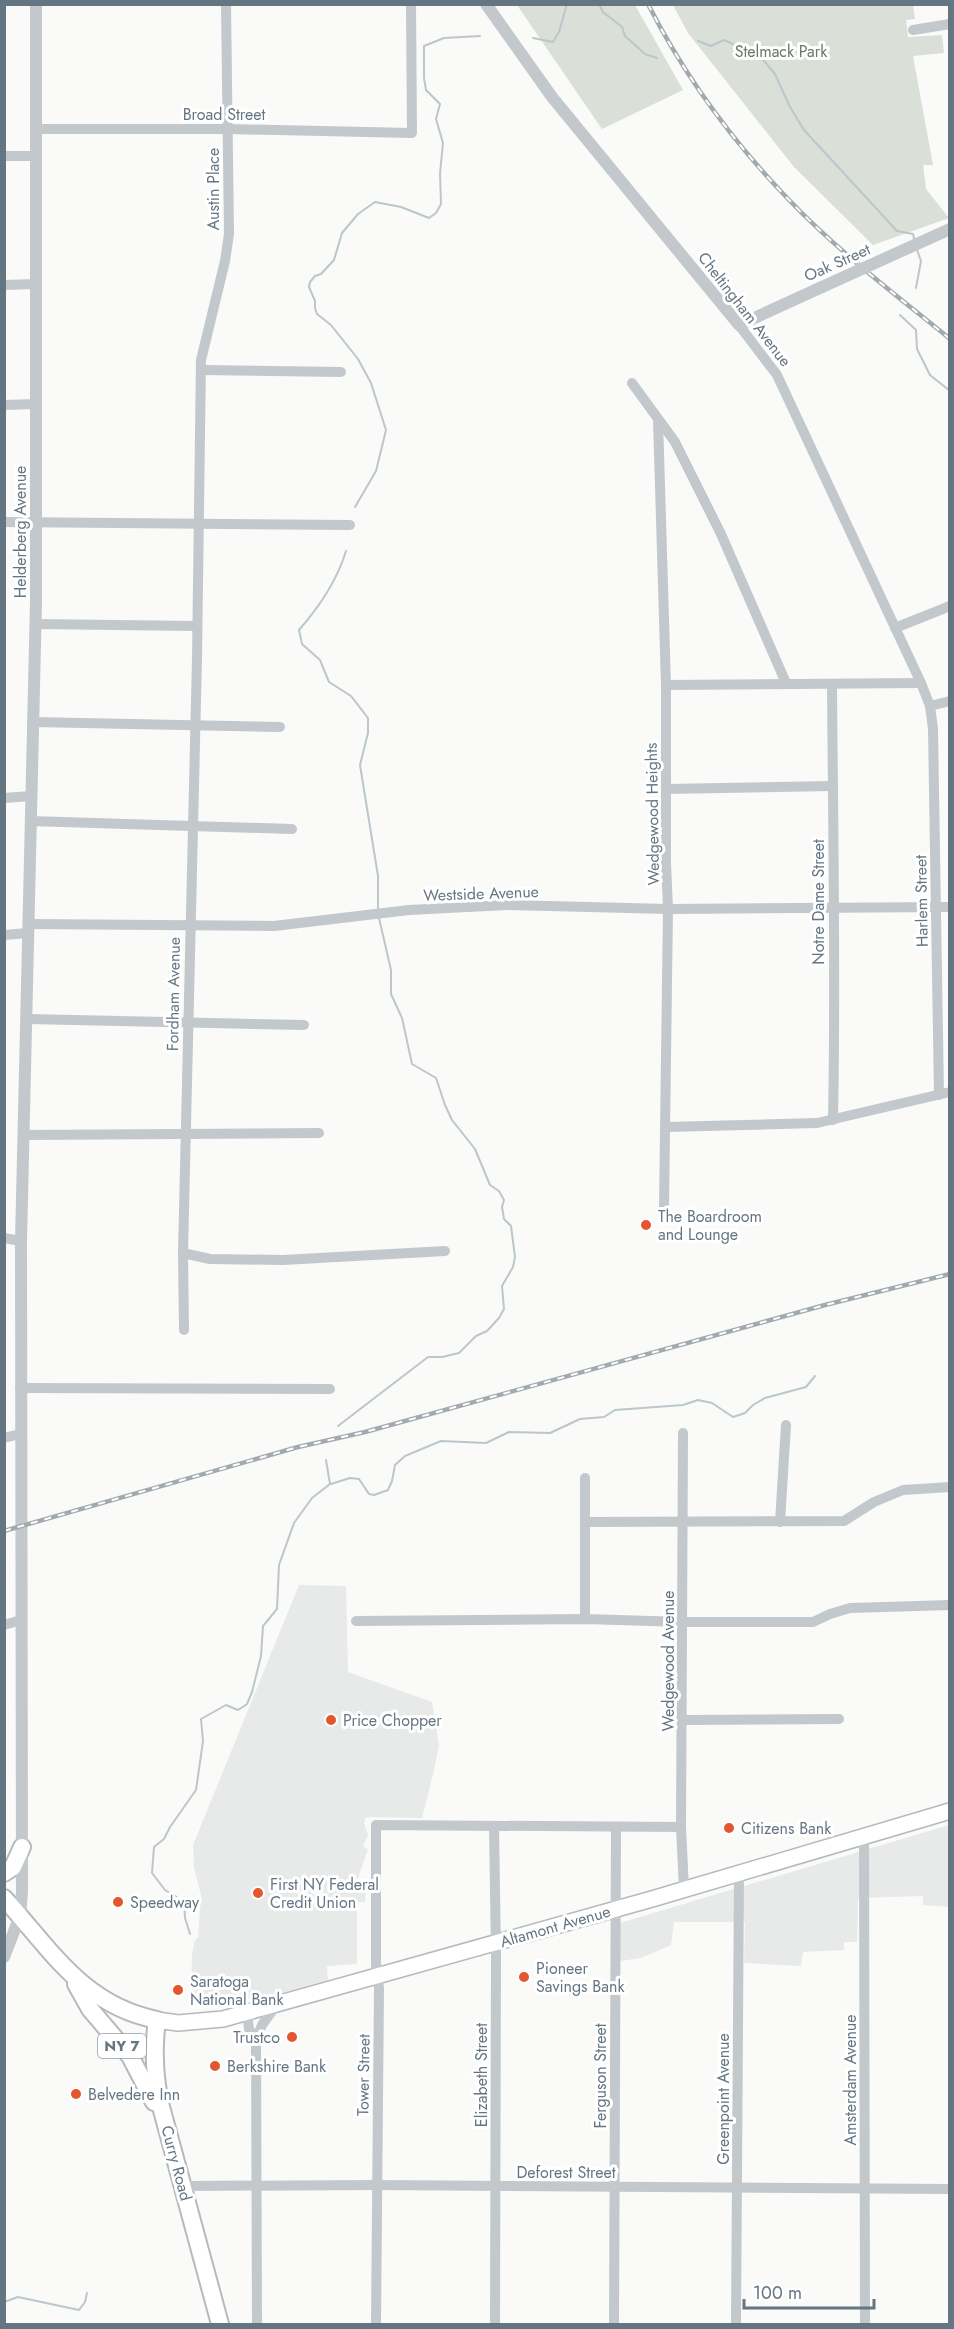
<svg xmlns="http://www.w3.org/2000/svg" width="954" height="2329" font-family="Jost,sans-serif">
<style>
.built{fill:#e8e9e9}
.green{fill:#dadfd7}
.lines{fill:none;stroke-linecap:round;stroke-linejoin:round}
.stream{stroke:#bbc7cb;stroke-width:2}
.secondary-casing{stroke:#b3babf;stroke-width:18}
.primary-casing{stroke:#b5babe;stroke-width:20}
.minor{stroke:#c3c8cc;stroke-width:10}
.tertiary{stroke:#c3c8cc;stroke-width:12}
.secondary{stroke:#fff;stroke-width:15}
.primary{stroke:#fff;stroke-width:16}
.rail-casing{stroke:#a2aab0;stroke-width:4.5}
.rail{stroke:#fff;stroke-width:2;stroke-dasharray:7;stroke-linecap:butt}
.tertiary-bridge{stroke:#c3c8cc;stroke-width:12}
.poi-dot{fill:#e4572e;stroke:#fff;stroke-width:2}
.labels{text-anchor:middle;stroke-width:6;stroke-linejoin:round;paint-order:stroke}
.shield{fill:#fff;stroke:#939fa8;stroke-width:1.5}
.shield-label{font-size:15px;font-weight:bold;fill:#657683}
.park-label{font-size:16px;fill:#687a64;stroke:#fff}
.street-label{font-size:16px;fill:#657683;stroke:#fff}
.poi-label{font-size:16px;fill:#657683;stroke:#fff;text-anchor:start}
</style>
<rect width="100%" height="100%" fill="#fafaf8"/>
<!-- built -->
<g class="built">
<polygon points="299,1585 346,1586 348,1672 432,1702 439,1745 434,1770 422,1818 366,1817 364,1823 368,1835 363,1846 368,1850 354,1889 366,1889 365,1902 357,1902 357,1964 327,1966 328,1980 282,1993 226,2003 191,2000 192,1954 195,1940 198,1938 201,1895 194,1868 193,1845"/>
<polygon points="949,1825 949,1907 923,1905 923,1896 858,1898 857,1942 844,1942 844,1950 803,1952 801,1966 744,1963 745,1922 674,1922 671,1945 641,1958 620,1961 620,1923"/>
</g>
<!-- green -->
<g class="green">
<polygon points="517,5 635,5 683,90 602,129"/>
<polygon points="673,5 913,5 915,19 906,20 908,37 942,35 944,53 913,56 933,165 923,165 926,189 949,218 873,245 794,167 688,33"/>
</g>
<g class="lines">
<!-- stream -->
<g class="stream">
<polyline points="599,4 603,12 622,27 625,36 645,54 657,58"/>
<polyline points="533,38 553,42 559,32 567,4"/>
<polyline points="698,41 711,46 724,40 761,57 775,74 790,107 804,130 897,231 913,234 915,242"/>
<polyline points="916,288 921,261 917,250"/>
<polyline points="900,315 916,330 917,349 930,375 950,391"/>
<polyline points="355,507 376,471 386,430 371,383 358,359 331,325 317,314 315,308 315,301 309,287 310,282 315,276 321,274 334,260 342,233 358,214 375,202 401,207 429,218 436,213 441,204 440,173 443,143 436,119 440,104 426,90 424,78 424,46 444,38 480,36"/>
<path d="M346,551C337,581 320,606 299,630L302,644L320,660L329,682L351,696L368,718V733L360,765L378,876V909"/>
<polyline points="338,1426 428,1357 442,1357 459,1353 476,1336 487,1331 499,1318 504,1309 502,1286 513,1267 515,1257 511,1226 504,1219 502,1207 504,1200 499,1191 490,1185 475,1149 452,1120 445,1105 436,1078 412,1064 402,1018 391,994 391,970 379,918"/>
<polyline points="331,1484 350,1478 359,1479 369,1494 374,1495 388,1490 392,1481 395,1465 405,1456 441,1441 486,1443 509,1432 550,1433 580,1419 604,1417 615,1410 683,1405 698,1400 712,1403 733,1417 745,1413 753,1405 765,1398 806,1387 815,1376"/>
<polyline points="190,1934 185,1918 184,1901 165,1890 152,1873 154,1847 164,1839 170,1827 196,1790 203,1741 201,1719 226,1705 238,1710 247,1704 252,1692 261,1656 263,1626 277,1609 279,1565 294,1523 312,1498 330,1484 326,1460"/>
<polyline points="4,2302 18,2297 79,2310 85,2302 87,2293"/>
</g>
<defs>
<polyline id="secondary" points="157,2020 178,2023 223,2019 652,1899 950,1811"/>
<g id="primary">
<polyline points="4,1873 13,1867 22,1847"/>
<path d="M4,1898C52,1951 83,2005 157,2020C153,2049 154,2074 160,2103L220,2324"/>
<polyline points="76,1984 90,2009 130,2056 154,2102"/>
</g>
</defs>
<!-- secondary casing -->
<use href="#secondary" class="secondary-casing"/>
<!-- primary casing -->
<use href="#primary" class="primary-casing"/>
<!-- minor -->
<g class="minor">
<polyline points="913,30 950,24"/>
<polyline points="36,129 227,129 412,133 411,4"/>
<polyline points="4,156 36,156"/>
<polyline points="4,285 36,284"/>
<polyline points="739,325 777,375 921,683 930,706 933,729 939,1095"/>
<polyline points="201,370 341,372"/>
<polyline points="632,383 675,442 721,534 786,683"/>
<polyline points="4,405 36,404"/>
<polyline points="658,420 666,685 666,863 668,909 664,1208"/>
<polyline points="4,522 350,525"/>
<polyline points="35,624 197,626"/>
<polyline points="895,628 950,606"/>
<path d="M832,684C833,829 836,975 833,1120"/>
<polyline points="666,685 921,683"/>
<polyline points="930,706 950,701"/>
<polyline points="32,722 280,727"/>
<polyline points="666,789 833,786"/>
<polyline points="4,798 31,796"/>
<polyline points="30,821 292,829"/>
<polyline points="28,924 274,926 409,910 507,905 668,909 950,907"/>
<polyline points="4,935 28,933"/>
<polyline points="27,1019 304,1025"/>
<polyline points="666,1127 817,1123 950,1092"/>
<polyline points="24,1135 319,1133"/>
<polyline points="4,1238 21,1241"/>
<polyline points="183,1253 210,1259 283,1260 445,1251"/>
<polyline points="184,1330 183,1253 197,658 201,360 225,261 229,234 226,4"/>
<polyline points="20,1388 330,1389"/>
<polyline points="683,1433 681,1827 684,1889"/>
<polyline points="4,1438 20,1434"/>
<polyline points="585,1522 844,1521 874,1502 903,1490 950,1487"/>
<polyline points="780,1522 786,1425"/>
<polyline points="585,1619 585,1478"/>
<polyline points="356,1621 585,1619 683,1622 813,1622 830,1614 850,1608 950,1605"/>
<polyline points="4,1625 21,1620"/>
<polyline points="683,1720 839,1719"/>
<polyline points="494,1826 496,1954 495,2324"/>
<polyline points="864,1836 865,2324"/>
<polyline points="247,2013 249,2029 256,2041"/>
<polyline points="183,2186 376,2185 950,2189"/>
<polyline points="257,2324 256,2041 262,2025 277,2004"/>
<polyline points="376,2324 379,1988 376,1965 376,1825 681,1827"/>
<polyline points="614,2324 616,1827"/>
<polyline points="736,2324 739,1873"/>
</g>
<!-- tertiary -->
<g class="tertiary">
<polyline points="486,4 552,97 739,325 822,287"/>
<polyline points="4,1957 20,1916 22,1892 21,1241 36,602 36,4"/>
</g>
<!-- secondary -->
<use href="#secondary" class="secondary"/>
<!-- primary -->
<use href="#primary" class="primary"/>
<defs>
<g id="rail">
<path d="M648,4C685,77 733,142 790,201C838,251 896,295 950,339"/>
<polyline points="4,1531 298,1447 365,1432 825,1305 950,1274"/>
</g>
</defs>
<!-- rail casing -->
<use href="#rail" class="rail-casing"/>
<!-- rail -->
<use href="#rail" class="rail"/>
<!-- tertiary-bridge -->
<polyline class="tertiary-bridge" points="822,287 950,229"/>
</g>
<!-- markers -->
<g class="poi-dot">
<circle cx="646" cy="1225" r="6"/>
<circle cx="331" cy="1720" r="6"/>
<circle cx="729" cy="1828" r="6"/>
<circle cx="258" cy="1893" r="6"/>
<circle cx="118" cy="1902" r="6"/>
<circle cx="524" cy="1977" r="6"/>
<circle cx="178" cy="1990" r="6"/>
<circle cx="292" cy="2037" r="6"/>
<circle cx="215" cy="2066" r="6"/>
<circle cx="76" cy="2094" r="6"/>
</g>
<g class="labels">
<!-- shield labels -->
<rect class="shield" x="98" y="2034" width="48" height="24" rx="4.5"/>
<g class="shield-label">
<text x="122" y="2051">NY 7</text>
</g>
<!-- park labels -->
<g class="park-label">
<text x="781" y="57">Stelmack Park</text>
</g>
<!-- street labels -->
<g class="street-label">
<text x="224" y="120">Broad Street</text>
<text transform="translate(213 189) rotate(-90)" y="6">Austin Place</text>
<text transform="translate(837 262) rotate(-24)" y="6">Oak Street</text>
<text transform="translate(745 309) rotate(52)" y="6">Cheltingham Avenue</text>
<text transform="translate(20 532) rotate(-90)" y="6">Helderberg Avenue</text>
<text transform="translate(652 814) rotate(-91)" y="6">Wedgewood Heights</text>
<text transform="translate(481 893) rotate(-2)" y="6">Westside Avenue</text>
<text transform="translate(921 901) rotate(-91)" y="6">Harlem Street</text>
<text transform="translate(818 902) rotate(-90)" y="6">Notre Dame Street</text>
<text transform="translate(173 994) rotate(-89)" y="6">Fordham Avenue</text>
<text transform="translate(668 1661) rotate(-90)" y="6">Wedgewood Avenue</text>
<text transform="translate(555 1926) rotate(-16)" y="6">Altamont Avenue</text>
<text transform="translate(363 2075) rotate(-89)" y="6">Tower Street</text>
<text transform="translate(481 2075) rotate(-90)" y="6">Elizabeth Street</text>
<text transform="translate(600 2076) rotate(-90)" y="6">Ferguson Street</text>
<text transform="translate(850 2080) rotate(-90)" y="6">Amsterdam Avenue</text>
<text transform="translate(723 2099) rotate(-90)" y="6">Greenpoint Avenue</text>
<text transform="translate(177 2163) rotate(75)" y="6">Curry Road</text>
<text x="566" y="2178">Deforest Street</text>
</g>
<!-- poi labels -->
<g class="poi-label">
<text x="658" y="1222">The Boardroom<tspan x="658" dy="18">and Lounge</tspan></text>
<text x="343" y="1726">Price Chopper</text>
<text x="741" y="1834">Citizens Bank</text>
<text x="270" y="1890">First NY Federal<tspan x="270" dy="18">Credit Union</tspan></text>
<text x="130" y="1908">Speedway</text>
<text x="536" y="1974">Pioneer<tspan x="536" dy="18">Savings Bank</tspan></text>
<text x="190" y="1987">Saratoga<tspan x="190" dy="18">National Bank</tspan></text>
<text x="280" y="2043" text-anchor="end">Trustco</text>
<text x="227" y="2072">Berkshire Bank</text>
<text x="88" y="2100">Belvedere Inn</text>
</g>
</g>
<!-- border -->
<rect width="954" height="2329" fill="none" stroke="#657683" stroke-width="12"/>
<!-- scale -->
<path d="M744 2299v9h130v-9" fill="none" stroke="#657683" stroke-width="3"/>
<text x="753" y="2299" font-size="18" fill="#657683" stroke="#ffffff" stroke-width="4.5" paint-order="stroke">100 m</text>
</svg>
